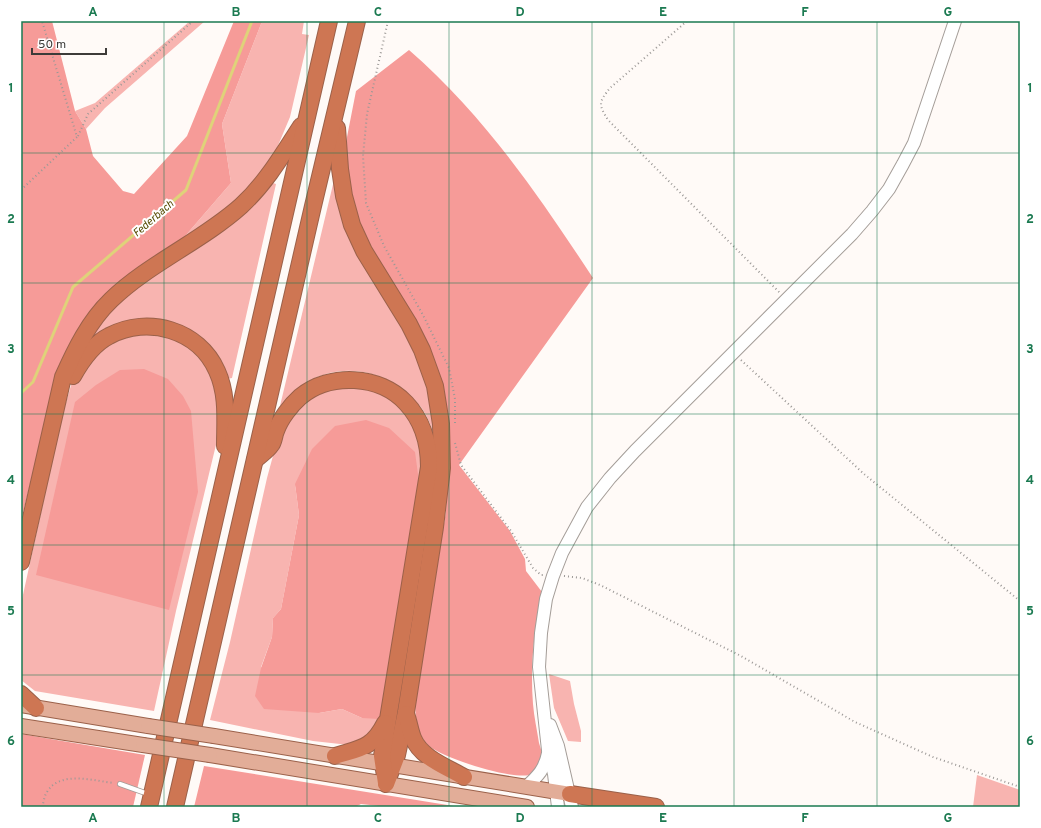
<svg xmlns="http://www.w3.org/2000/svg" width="1041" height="828" font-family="Overpass,sans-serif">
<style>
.green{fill:#f8b4b0;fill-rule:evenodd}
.forest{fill:#f69b98}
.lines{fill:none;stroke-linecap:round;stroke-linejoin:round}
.stream{stroke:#dfd27a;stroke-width:3}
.lane-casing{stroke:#a49d98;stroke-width:6}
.secondary-casing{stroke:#a49d98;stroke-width:14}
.primary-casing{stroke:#9b614a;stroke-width:16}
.highway-casing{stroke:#9b614a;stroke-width:18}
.path{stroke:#9b9896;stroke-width:2;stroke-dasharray:1 3;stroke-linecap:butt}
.lane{stroke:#fff;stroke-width:4.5}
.secondary{stroke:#fff;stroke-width:12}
.primary{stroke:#e2ad98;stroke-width:14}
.highway{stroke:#ce7653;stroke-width:16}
.primary-bridge-casing{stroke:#9b614a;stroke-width:16;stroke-linecap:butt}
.primary-bridge{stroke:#e2ad98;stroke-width:14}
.grid{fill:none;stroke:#1b7a51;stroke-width:1;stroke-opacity:0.55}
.labels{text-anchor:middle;stroke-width:4;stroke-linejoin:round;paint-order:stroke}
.water-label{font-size:11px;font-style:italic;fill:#544a01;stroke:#fff}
.neatline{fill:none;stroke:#1b7a51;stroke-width:1.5}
.grid-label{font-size:13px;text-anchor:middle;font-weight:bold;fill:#1b7a51}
</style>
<rect width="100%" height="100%" fill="#fffaf7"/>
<!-- green -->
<g class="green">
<polygon points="190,21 205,21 105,108 86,129 75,111 95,103"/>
<polygon points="263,21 304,21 302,34 309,35 290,117 274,155 246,191 228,207 180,242 231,183 222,124 261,24"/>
<path d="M335,176L429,384L434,433C430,424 426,413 420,406C417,402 412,399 409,395C383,371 345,363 313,379C300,386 290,396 280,406Z"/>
<polygon points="270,182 276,184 232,378 226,379 161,321 83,349 108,311"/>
<polygon points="142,331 174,337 198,352 213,373 221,424 176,611 154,711 35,691 21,680 21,604 62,416 72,382 111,340"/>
<path d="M361,385L397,401L420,431L424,472L381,718L374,732L355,744H340L313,741L210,720L230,642L267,478L277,441L291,413L325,388ZM295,484L362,718L342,709L319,713L261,667L272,637L273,618L281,609L299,515Z"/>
<polygon points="549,674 570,681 574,704 581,731 581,742 568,741 554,708"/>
<polygon points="977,775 1020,790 1020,807 973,807"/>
</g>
<!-- forest -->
<g class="forest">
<polygon points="21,21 52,21 75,111 86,129 93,156 123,191 134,194 187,136 234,21 263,21 261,24 222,124 231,183 180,242 127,280 57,374 21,521"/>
<path d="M409,50C484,115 539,196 593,278L459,465L510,531L525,559L526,571L542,592C534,629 530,666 533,704C534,717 537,730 539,743C540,747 543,753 542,758C542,761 536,771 534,773C521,784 439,757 428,745C417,734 416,720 415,706L446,511L448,463L447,424L352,207L345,173L347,137L356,91Z"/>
<polygon points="144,369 168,379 183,396 191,411 198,492 169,610 36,575 75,402 96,385 120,370"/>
<polygon points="366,420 389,428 415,452 420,489 386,694 379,719 362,718 342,709 319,713 264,709 255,696 261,668 272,637 273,618 281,609 299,515 295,484 312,449 335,426"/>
<polygon points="21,734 145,755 133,807 21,807"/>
<polygon points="204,766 460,807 388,807 361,804 355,807 194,807"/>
</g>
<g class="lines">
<!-- stream -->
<polyline class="stream" points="21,393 33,382 73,287 186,190 252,21"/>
<defs>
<polyline id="lane" points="120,784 148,794"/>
<g id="secondary">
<polyline points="550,725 558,746 572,807"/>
<path d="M526,787C538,776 545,769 548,753"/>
<polyline points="558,807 554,774 548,750 539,667 541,633 546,599 553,576 562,553 587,507 610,478 635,451 852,234 872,211 889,189 903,164 914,143 955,21"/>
</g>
<g id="primary">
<polyline points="21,705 148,726"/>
<polyline points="21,726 143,745"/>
<polyline points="214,736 570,794"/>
<polyline points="210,755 527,807"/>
</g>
<g id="highway">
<polyline points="337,128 340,169 344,196 352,225 364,251 409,324 422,350 435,386 441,424 442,468 435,527 406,712 397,755 386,784"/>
<path d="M73,376C82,360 93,344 109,336C148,315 199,330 217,371C228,395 225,421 225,446"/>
<path d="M255,460C260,455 267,451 271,445C274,442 274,435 276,431C280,419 291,405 300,397C330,372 380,375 406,403C423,421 429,443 429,467L382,756L386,783"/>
<path d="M21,562L63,377C75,350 89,321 111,300C148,264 202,241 241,206C266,183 283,154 301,126"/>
<polyline points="21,694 36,708"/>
<path d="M406,714C409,722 410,731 413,738C421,758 447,767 464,777"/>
<path d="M335,756C360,748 372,749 385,723"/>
<polyline points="570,794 656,807"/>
<polyline points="149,807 329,21"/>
<polyline points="175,807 313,206 357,21"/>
</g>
</defs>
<!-- lane casing -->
<use href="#lane" class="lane-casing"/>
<!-- secondary casing -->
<use href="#secondary" class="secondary-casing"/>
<!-- primary casing -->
<use href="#primary" class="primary-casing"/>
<!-- highway casing -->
<use href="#highway" class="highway-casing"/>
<!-- path -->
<g class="path">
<polyline points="388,21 367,114 363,156 366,203 384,246 423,315 449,368 455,399 455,423"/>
<path d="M687,21L610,88C599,102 598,104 608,120L780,293"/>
<polyline points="78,136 88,114 193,21"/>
<polyline points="21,190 77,137 42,21"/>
<polyline points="741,360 864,474 1020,601"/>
<polyline points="455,443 461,465 511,531 533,568 541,575 544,575"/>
<polyline points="564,576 582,578 600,585 739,655 855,722 933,757 1020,787"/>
<path d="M42,807C44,802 44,796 47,792C60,770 94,781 114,783"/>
</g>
<!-- lane -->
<use href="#lane" class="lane"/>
<!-- secondary -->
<use href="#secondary" class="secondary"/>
<!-- primary -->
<use href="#primary" class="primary"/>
<!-- highway -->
<use href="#highway" class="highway"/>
<defs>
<g id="primary-bridge">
<polyline points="148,726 214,736"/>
<polyline points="143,745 210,755"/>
</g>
</defs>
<!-- primary-bridge casing -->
<use href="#primary-bridge" class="primary-bridge-casing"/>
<!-- primary-bridge -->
<use href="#primary-bridge" class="primary-bridge"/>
</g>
<!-- grid -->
<path class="grid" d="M164,21V807M307,21V807M449,21V807M592,21V807M734,21V807M877,21V807M21,153H1020M21,283H1020M21,414H1020M21,545H1020M21,675H1020"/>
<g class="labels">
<!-- water labels -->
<g class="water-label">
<text transform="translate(153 218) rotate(-41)" y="4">Federbach</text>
</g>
</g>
<!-- border -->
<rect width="1041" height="828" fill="none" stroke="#ffffff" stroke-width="44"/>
<!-- scale -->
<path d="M32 48v6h74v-6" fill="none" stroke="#3d3b39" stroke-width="2"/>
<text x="38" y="48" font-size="12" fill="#3d3b39" stroke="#ffffff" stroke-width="3" paint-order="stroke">50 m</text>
<rect x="22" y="22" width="997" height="784" class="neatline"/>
<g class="grid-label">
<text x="93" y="16">A</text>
<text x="236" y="16">B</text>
<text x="378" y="16">C</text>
<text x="520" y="16">D</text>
<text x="663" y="16">E</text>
<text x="805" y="16">F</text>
<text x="948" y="16">G</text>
<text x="11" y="92">1</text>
<text x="1030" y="92">1</text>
<text x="11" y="223">2</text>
<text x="1030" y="223">2</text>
<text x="11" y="353">3</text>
<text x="1030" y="353">3</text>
<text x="11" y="484">4</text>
<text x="1030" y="484">4</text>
<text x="11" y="615">5</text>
<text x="1030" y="615">5</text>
<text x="11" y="745">6</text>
<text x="1030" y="745">6</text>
<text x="93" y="822">A</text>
<text x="236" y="822">B</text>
<text x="378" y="822">C</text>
<text x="520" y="822">D</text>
<text x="663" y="822">E</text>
<text x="805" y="822">F</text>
<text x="948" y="822">G</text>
</g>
</svg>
